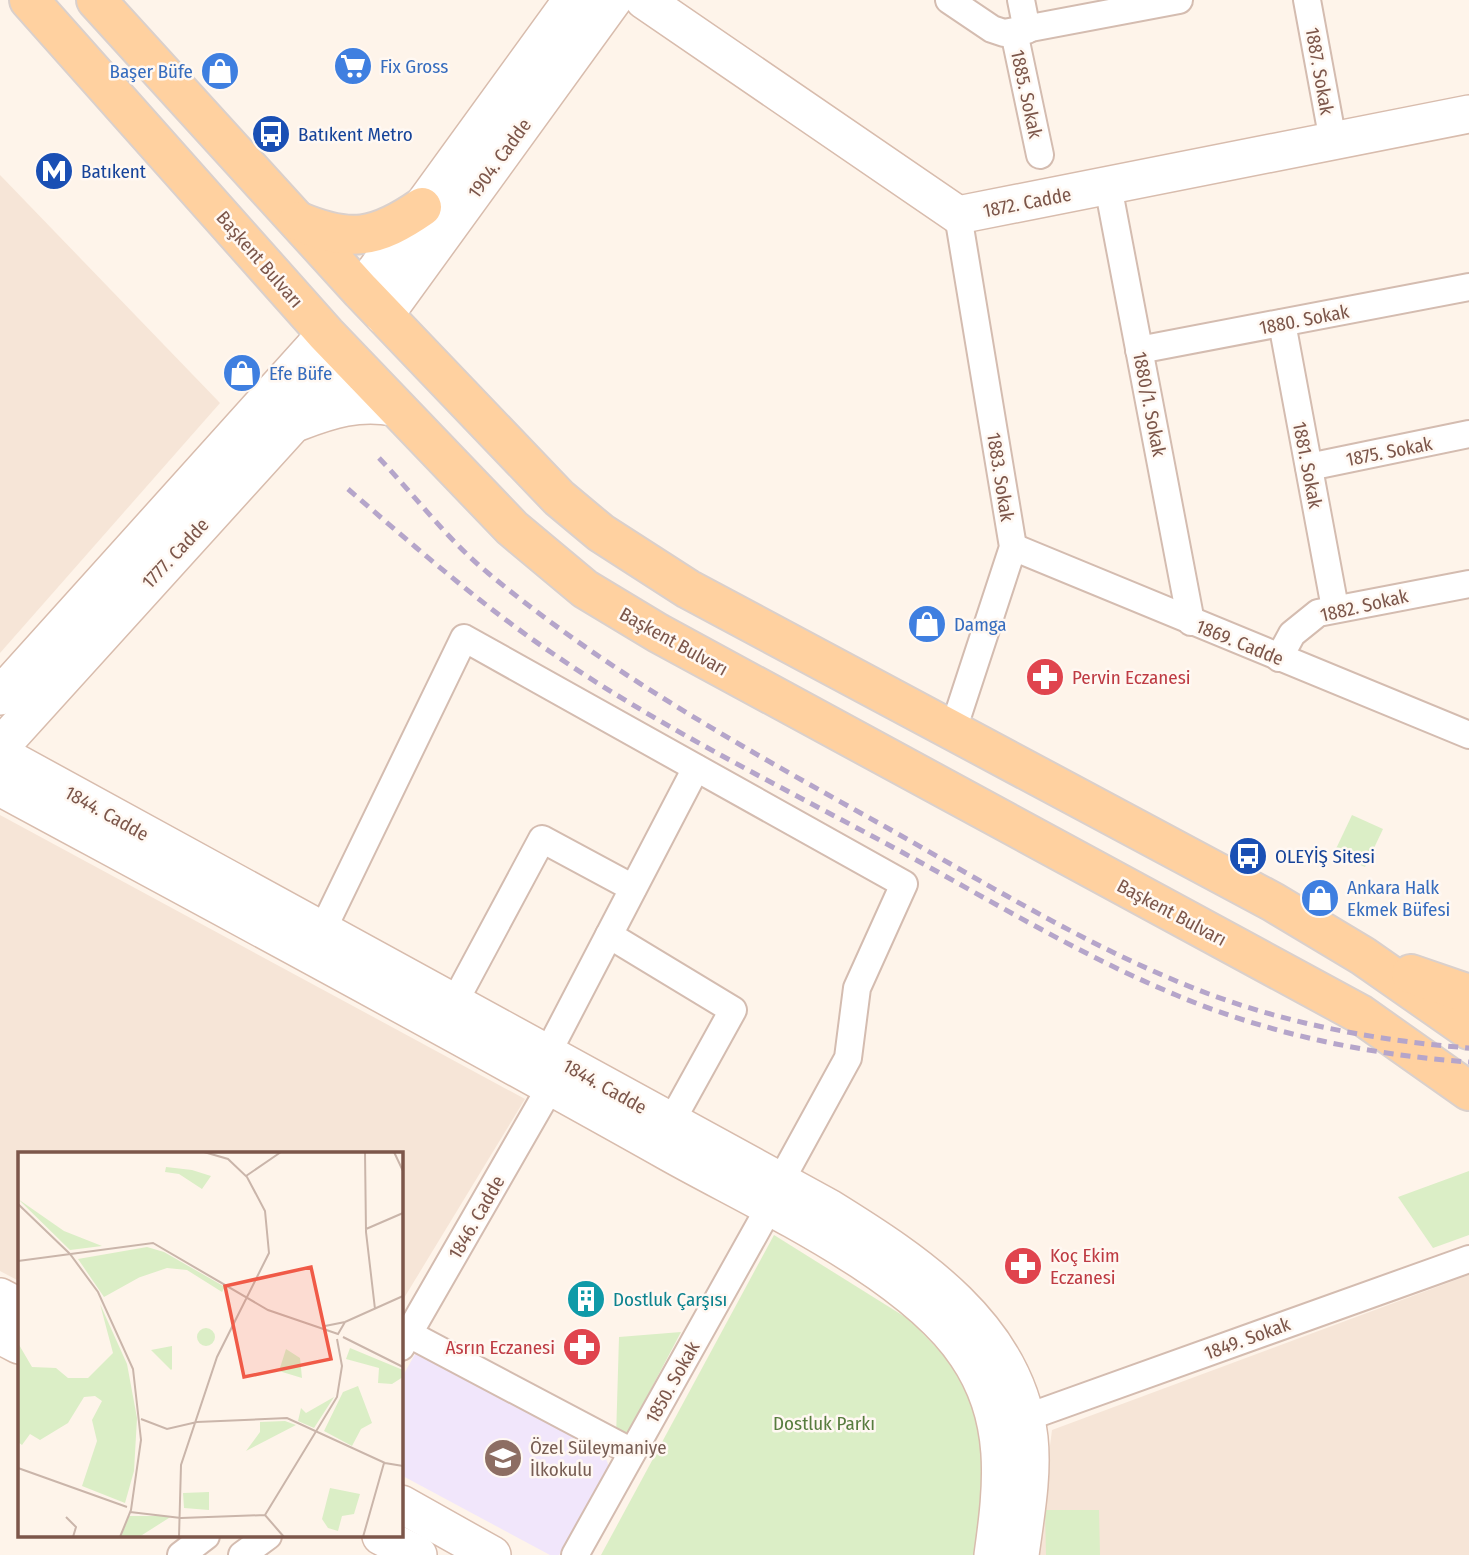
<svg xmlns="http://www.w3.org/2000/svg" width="1469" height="1555" font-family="'Fira Sans Condensed',sans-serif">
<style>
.residential{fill:#f6e5d7}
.education{fill:#f1e6fb}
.green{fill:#dbeec6}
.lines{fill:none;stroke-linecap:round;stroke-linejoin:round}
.street-casing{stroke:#d4bcb0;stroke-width:30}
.secondary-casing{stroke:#d8bcad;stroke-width:40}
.primary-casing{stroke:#dad0cc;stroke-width:42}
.street{stroke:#fff;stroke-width:26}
.secondary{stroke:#fff;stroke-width:37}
.primary{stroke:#ffd1a0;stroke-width:38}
.rail{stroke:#b5a5ca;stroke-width:5;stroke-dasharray:10 7;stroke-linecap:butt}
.labels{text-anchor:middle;stroke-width:5;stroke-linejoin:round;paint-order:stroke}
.shop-label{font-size:19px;fill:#366cbe;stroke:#fff8f2;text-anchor:start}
.street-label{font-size:19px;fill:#7c564a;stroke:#fff8f2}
.transit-label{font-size:19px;fill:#164399;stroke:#fff8f2;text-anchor:start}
.health-label{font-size:19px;fill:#be3a42;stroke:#fff8f2;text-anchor:start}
.culture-label{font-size:19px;fill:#0d838f;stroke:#fff8f2;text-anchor:start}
.park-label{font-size:19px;fill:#577c3e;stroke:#fff8f2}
.education-label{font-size:19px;fill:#785e54;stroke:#fff8f2;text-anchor:start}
.inset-road{fill:none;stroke:#cab5aa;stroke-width:2}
.view{fill:#f05a47;fill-opacity:0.15;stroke:#f05a47;stroke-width:3.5}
.inset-edge{fill:none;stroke:#7c564a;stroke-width:3.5}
</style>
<rect width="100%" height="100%" fill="#fef4ea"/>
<!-- residential -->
<g class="residential">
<polygon points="0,175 220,403 0,653"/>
<polygon points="0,815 525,1099 401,1303 401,1154 19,1154 19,1281 0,1271"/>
<polygon points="1469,1275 1469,1555 1036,1555 1052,1430"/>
</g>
<!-- education -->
<polygon class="education" points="418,1349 603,1450 609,1467 559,1555 550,1555 401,1475 401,1379"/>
<!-- green -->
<g class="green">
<polygon points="1352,815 1383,829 1365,867 1334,853"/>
<polygon points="1469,1171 1469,1235 1433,1248 1398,1197"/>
<polygon points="774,1235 910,1320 952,1364 972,1404 987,1463 977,1555 601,1555"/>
<polygon points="681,1332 623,1442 616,1438 619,1337"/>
<polygon points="1045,1510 1099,1510 1100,1555 1046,1555"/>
</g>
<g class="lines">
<defs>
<g id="street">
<polyline points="949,0 992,29 1004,33 1179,0"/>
<polyline points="1021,0 1027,30"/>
<polyline points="1307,0 1333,141"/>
<polyline points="1014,32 1040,155"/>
<polyline points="1108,186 1191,622"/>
<polyline points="1282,323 1335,608"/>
<polyline points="1139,350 1469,287"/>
<polyline points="1309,467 1469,434"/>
<polyline points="1013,547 1469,735"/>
<polyline points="1279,658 1292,634 1318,613 1469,584"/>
<polyline points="952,733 1013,547 958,215"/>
<polyline points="322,931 464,638 904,884 857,988 848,1058 780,1182"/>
<polyline points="609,935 733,1010 671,1122"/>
<polyline points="454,1003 542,839 633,888"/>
<polyline points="547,1054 696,768"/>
<polyline points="409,1334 632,1452"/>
<polyline points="401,1347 551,1086"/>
<polyline points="1025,1418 1469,1259"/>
<polyline points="181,1555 206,1536"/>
<polyline points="242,1555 268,1536"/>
<polyline points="575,1555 769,1208"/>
</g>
<g id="secondary">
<polyline points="644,0 958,215 1469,114"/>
<polyline points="361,291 572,0"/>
<polyline points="384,316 613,0"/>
<path d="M298,422C332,409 358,401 394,407"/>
<polyline points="0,696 326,334"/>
<polyline points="0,747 351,360"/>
<path d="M0,754L829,1208C916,1262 1016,1327 1029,1438C1033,1476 1025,1517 1020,1555"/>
<path d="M0,787C224,908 448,1028 670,1153C759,1203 911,1271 967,1355C1010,1418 1003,1484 993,1555"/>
<polyline points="0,1297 19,1307"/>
<polyline points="0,1335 19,1345"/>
<polyline points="401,1504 492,1555"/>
<polyline points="381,1536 418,1555"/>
</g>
<g id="primary">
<polyline points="29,0 326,334 512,528 585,589 658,633 1360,1014 1469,1091"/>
<polyline points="96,0 361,291 559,498 601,533 688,589 1273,902 1363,956 1469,1030"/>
<path d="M298,221C350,243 376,239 422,207"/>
<polyline points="1411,974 1469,994"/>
</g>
</defs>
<!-- street casing -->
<use href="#street" class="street-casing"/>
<!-- secondary casing -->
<use href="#secondary" class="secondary-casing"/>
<!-- primary casing -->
<use href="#primary" class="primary-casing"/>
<!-- street -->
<use href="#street" class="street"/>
<!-- secondary -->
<use href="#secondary" class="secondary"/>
<!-- primary -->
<use href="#primary" class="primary"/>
<!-- rail -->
<g class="rail">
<path d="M379,458C415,496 448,540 488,573C603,669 735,743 866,816C978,878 1089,949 1209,994C1292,1025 1381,1041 1469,1048"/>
<path d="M348,489C414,546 480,604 552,653C661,728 782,787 898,850C990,900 1080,955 1176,995C1268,1034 1370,1055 1469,1062"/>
</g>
</g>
<!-- icons -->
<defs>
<symbol id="supermarket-disc" viewBox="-11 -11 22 22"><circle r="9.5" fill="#3f7fe0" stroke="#fff8f2"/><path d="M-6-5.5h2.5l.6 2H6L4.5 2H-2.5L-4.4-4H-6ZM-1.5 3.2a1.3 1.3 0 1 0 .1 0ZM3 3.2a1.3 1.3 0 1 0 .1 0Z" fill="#fff"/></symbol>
<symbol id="shop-disc" viewBox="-11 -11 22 22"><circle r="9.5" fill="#3f7fe0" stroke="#fff8f2"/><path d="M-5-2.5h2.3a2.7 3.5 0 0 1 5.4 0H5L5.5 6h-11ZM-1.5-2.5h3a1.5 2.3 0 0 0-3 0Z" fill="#fff"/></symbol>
<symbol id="bus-disc" viewBox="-11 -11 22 22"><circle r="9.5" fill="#1a4fb4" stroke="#fff8f2"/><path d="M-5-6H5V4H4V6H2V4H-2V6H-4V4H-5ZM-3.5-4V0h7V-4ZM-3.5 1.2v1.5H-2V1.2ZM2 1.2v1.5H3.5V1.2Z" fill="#fff"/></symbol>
<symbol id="metro-disc" viewBox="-11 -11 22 22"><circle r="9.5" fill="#1a4fb4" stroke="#fff8f2"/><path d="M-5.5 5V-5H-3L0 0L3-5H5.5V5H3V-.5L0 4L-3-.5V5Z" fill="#fff"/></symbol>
<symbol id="pharmacy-disc" viewBox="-11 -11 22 22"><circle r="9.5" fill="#e0444e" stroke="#fff8f2"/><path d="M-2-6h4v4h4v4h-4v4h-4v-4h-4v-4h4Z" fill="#fff"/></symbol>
<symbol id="building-disc" viewBox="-11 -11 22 22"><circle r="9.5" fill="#0f9aa8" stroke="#fff8f2"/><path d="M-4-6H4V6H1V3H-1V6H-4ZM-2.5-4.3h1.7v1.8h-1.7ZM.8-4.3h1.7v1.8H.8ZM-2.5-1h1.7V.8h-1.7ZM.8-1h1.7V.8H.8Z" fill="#fff"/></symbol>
<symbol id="school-disc" viewBox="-11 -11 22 22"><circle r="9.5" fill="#8d6e63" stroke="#fff8f2"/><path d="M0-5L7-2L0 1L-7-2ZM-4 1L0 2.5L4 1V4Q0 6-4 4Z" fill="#fff"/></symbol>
</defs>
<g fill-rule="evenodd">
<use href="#supermarket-disc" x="331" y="44" width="44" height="44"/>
<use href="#shop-disc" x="198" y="49" width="44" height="44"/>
<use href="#bus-disc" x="249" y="112" width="44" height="44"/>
<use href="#metro-disc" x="32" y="149" width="44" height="44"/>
<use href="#shop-disc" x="220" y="351" width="44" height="44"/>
<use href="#shop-disc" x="905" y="602" width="44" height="44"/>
<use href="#pharmacy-disc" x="1023" y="655" width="44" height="44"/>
<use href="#bus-disc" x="1226" y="834" width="44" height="44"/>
<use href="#shop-disc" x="1298" y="876" width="44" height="44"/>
<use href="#pharmacy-disc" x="1001" y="1244" width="44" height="44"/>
<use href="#building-disc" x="564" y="1277" width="44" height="44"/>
<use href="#pharmacy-disc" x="560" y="1325" width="44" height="44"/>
<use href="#school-disc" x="481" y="1436" width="44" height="44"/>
</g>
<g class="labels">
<!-- shop labels -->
<g class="shop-label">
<text x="380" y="73">Fix Gross</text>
<text x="193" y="78" text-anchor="end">Başer Büfe</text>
<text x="269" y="380">Efe Büfe</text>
<text x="954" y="631">Damga</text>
<text x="1347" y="894">Ankara Halk<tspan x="1347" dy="22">Ekmek Büfesi</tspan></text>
</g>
<!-- street labels -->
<g class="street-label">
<text transform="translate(1320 71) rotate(80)" y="7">1887. Sokak</text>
<text transform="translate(1027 94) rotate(78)" y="7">1885. Sokak</text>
<text transform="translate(499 158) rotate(-54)" y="7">1904. Cadde</text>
<text transform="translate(1027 202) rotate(-11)" y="7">1872. Cadde</text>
<text transform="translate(260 259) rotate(49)" y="7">Başkent Bulvarı</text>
<text transform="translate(1304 319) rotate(-11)" y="7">1880. Sokak</text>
<text transform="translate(1150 404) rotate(79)" y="7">1880/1. Sokak</text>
<text transform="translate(1389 451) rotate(-11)" y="7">1875. Sokak</text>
<text transform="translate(1308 465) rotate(79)" y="7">1881. Sokak</text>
<text transform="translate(1001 477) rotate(81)" y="7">1883. Sokak</text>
<text transform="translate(175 553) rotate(-47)" y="7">1777. Cadde</text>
<text transform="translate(1364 605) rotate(-13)" y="7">1882. Sokak</text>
<text transform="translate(674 641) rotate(29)" y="7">Başkent Bulvarı</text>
<text transform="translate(1240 642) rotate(22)" y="7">1869. Cadde</text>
<text transform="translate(107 813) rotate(29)" y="7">1844. Cadde</text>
<text transform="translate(1172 912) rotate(28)" y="7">Başkent Bulvarı</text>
<text transform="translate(605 1086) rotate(29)" y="7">1844. Cadde</text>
<text transform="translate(476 1217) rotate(-60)" y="7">1846. Cadde</text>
<text transform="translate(1247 1338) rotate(-20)" y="7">1849. Sokak</text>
<text transform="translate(672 1382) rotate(-61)" y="7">1850. Sokak</text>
</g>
<!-- transit labels -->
<g class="transit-label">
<text x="298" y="141">Batıkent Metro</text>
<text x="81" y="178">Batıkent</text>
<text x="1275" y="863">OLEYİŞ Sitesi</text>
</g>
<!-- health labels -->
<g class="health-label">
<text x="1072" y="684">Pervin Eczanesi</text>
<text x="1050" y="1262">Koç Ekim<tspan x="1050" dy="22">Eczanesi</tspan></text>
<text x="555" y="1354" text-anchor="end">Asrın Eczanesi</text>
</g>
<!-- culture labels -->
<g class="culture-label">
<text x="613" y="1306">Dostluk Çarşısı</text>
</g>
<!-- park labels -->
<g class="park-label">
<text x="824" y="1430">Dostluk Parkı</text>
</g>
<!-- education labels -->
<g class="education-label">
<text x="530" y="1454">Özel Süleymaniye<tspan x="530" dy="22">İlkokulu</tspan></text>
</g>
</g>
<!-- overview -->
<g transform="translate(18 1152)">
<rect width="385" height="385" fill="#fef4ea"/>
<path d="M148,15L174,18L193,24L184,37L161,22L147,20ZM0,47L46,79L84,94L52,98ZM129,95L146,100L207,135L204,140L169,118L149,116L96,134L122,125L86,145L60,107ZM82,152L109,212L119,266L116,319L107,351L64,334L79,289L74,268L84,249L77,244L66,245L50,271L22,288L12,282L4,293L0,290V191L14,215L38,216L50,226H70L95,201ZM179 185a9 9 0 1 1 18 0a9 9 0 1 1-18 0ZM154,194V217L153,218L133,198ZM332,196L385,218V225L374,232L360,231L361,216L328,207ZM268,197L282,206L284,226L261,219ZM340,234L354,271L343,277L334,294L306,279L325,240ZM316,245L296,276L280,269L283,256L288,261ZM267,269L278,273L228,299L242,280V270ZM312,336L342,342L336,362L324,364L320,379L310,376L304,367ZM191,340V358L166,356L165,341ZM111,364H154L121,385H103Z" fill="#dbeec6"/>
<path class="inset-road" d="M347,0L348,80L357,157M376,0L385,19M228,24L263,0M0,52L52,102L80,140L115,217L123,288L113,358L102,385M348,77L385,61M0,109L135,91L250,158L320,182L327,170M307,174L327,170L385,144M325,185L385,215M123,267L149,277L179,270L269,266L367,311L385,314M0,316L109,355M112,360L163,366L247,363L266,385M247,363L319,245L324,214L319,187M48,365L58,375L55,385M161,385L163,313L199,205L251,101L247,59L229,25L210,7L186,0M345,385L366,311"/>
<path class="view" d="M293,115L313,207L226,225L207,134Z"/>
<rect width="385" height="385" class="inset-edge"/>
</g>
</svg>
